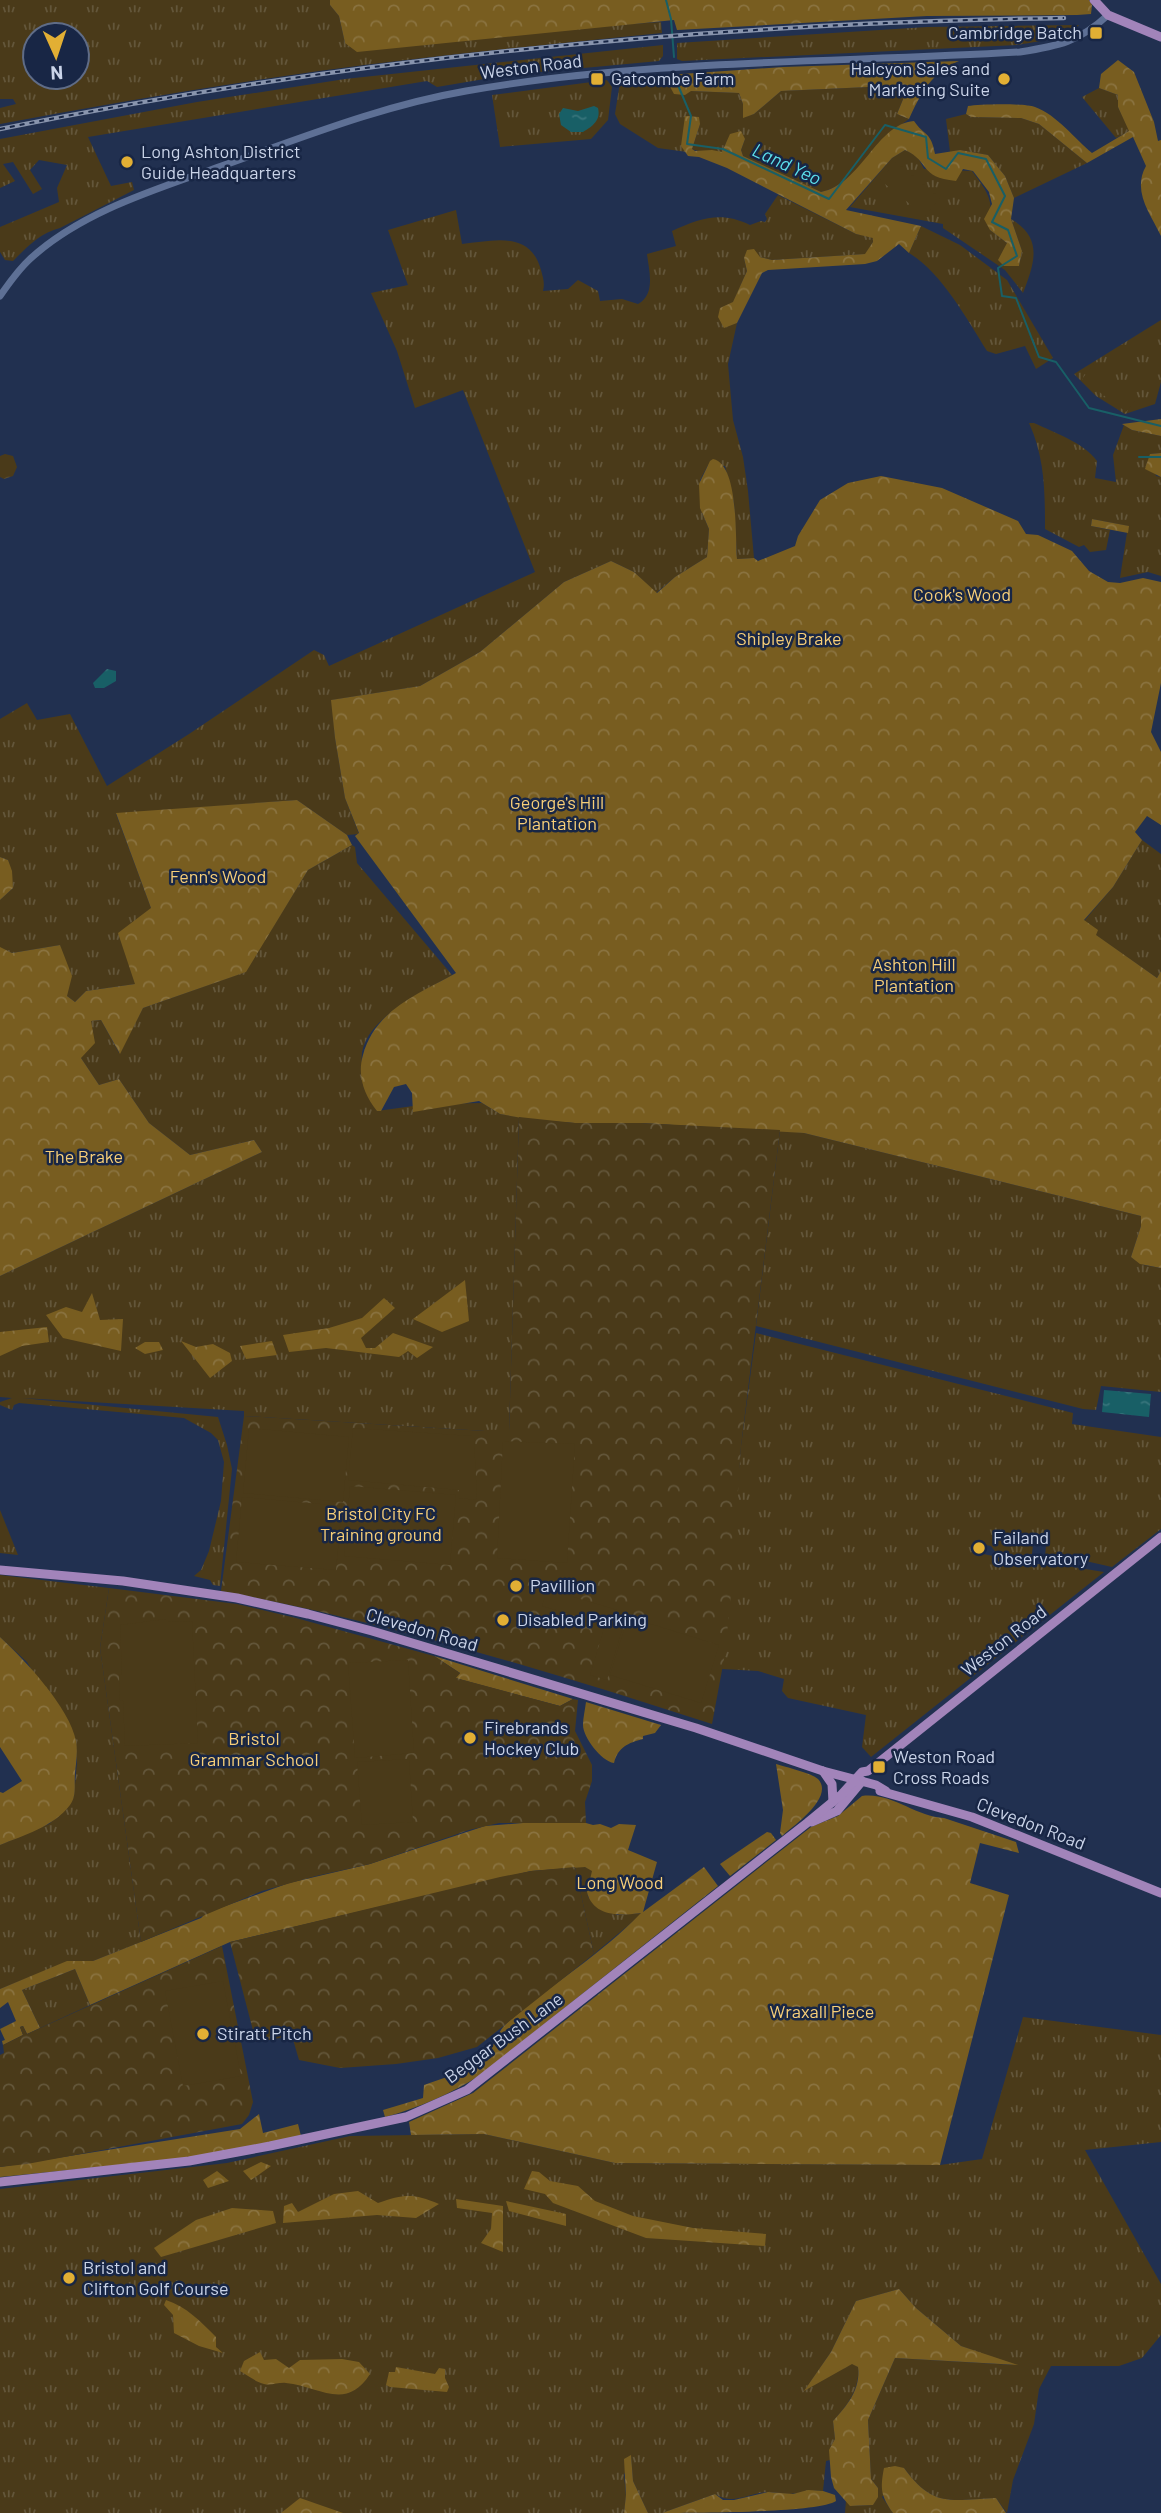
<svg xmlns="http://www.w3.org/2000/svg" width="1161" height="2513" font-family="Barlow,sans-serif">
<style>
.grass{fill:url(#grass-tufts);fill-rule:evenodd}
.forest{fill:url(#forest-crowns)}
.park{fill:url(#park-crowns)}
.pitch{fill:#4a3a19}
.water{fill:url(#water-ripples)}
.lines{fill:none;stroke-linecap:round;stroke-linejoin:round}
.stream{stroke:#185f66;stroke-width:2}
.minor{stroke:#5e7095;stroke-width:7}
.major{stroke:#a284ba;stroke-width:9}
.rail-casing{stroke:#8894ad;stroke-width:4.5}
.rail{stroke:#182645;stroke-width:2;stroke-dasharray:5;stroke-linecap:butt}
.poi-dot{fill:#e2af34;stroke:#182645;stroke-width:2.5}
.labels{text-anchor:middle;stroke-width:5;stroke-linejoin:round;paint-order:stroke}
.poi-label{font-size:18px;fill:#cad4e9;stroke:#182645;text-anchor:start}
.street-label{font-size:18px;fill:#cad4e9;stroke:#182645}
.park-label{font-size:18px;fill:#f8cf78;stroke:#182645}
.water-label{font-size:19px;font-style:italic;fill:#5cdfec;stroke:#182645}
</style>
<defs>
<pattern id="grass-tufts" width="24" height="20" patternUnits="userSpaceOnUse" patternTransform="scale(1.75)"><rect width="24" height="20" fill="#4a3a19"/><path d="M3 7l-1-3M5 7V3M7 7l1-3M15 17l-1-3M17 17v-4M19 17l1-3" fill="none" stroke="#63563a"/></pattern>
<pattern id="forest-crowns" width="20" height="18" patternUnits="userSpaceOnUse" patternTransform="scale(1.75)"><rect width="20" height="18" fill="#785d20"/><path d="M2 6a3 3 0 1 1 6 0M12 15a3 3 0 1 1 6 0" fill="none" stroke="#8a7340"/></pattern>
<pattern id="park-crowns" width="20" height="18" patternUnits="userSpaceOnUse" patternTransform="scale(1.75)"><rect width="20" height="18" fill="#4a3a19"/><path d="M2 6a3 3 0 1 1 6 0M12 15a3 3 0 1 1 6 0" fill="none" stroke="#63563a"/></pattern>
<pattern id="water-ripples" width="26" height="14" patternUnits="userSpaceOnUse" patternTransform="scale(1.75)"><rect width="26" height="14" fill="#185f66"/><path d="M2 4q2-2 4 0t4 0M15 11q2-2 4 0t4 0" fill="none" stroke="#38757c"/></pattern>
</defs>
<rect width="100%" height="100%" fill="#213050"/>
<!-- grass -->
<g class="grass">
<path d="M0,0H330V5L339,16L345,43L661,22L662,33C548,45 433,55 319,71C212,86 106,104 0,124V108L16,104L13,99H0ZM35,35H77V77H35Z"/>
<path d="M1079,25C1069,39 1033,42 1017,45L682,61L677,59V43L927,27Z"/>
<path d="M663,45V56L659,61L508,75L437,87L427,81L88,137L111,186L132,182L134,190L60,228C40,233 27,247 13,261L5,260L0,252V227L59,202L57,188L67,165L39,160L30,170L42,189L33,194L13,162L3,164L15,181L0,188V139L197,102L345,79Z"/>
<path d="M667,75L668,83L691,91L739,93L743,104V117L754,114L781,91L890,86L905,88L904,97L897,114L909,119C880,139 852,186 821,192L743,156L741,150L745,139L726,143L722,153C713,150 700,153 692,149L700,124L687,152L658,148L620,124L615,114L620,82L623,79Z"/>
<polygon points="607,80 612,87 608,120 591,139 500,147 492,95"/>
<polygon points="1099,88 1118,95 1118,107 1130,131 1116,138 1082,97"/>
<polygon points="966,114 971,117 1021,118 1039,124 1087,163 1014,198 1005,176 988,155 960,150 950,152 946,119"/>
<path d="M905,150L917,156L924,169L972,171C990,195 993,200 990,230L1007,243L1004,266H1019L1022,251L1011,219C1043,238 1035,262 1023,293L1005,270L943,228V224L850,207L892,158Z"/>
<path d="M778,195L856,234L873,237V242L866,254L772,260L760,257L744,258L747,271L733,303L720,309L724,327L737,323L728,364L733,420L743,457L748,491L754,558L737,559L734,502L725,466L708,465L700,480L702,513L709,529L707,557L675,577L656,593L634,572L611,561L564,582L480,652L420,686L332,700L335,738L345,798L359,834L347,835L297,800L116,814L151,908L135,984L86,991L75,1002L67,996L60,945L12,953L0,948V900L13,888L8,860L0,857V719L27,703L37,720L70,714L107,786L189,734L314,650L324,655L329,666L535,572L463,390L415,408L397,351L371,293L408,285L388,230L456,210L462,244C493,241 530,230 541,270C543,278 545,283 543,291L568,289L578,280L598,291L600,301L622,299L638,304C656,294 649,271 647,254L676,246L672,231C701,218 721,211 750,225L761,221L765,222L767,219L765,214Z"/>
<path d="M921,226L960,245L1007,280L1053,358L1036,369L1025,346L996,354L987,351C967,319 941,272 909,253Z"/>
<polygon points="1161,320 1161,382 1155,404 1125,414 1096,396 1074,374"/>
<path d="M1029,423H1034C1055,433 1083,442 1097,461L1095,478L1116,482L1113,455L1124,425L1132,430L1161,436V453L1150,454L1156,476L1161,477V576L1148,572L1120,578L1128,526L1092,519L1091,526L1110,530L1106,550L1090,552L1084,545L1079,547L1045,529C1045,492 1045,458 1029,423Z"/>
<polygon points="1142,840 1161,854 1161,971 1157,978 1095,935 1084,921 1113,887"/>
<path d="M352,845L355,847L357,863L452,975C423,992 356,1022 362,1063C365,1079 372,1095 377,1111L428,1104L482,1103L500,1114L519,1117L509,1431H485L244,1416V1411L22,1398L218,1417L227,1445L232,1469L220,1586L213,1585L210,1580L194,1576L201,1570L209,1551L221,1501L224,1462L218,1440L211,1433L184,1418L19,1403L14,1405L12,1410L0,1405V1402L12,1398L0,1397V1276L262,1152L254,1140L190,1155L149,1123L119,1079L99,1085L81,1058L91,1021L101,1020L119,1053L143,1008L245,972L308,870Z"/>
<polygon points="780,1130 804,1133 1141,1216 1141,1226 1131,1257 1144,1265 1161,1268 1161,1392 1101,1386 1096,1410 1083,1409 756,1326"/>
<polygon points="756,1333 1073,1413 1072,1424 1161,1437 1161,1529 1112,1567 1059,1555 1045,1557 1046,1545 1033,1544 1032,1554 1027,1554 1025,1559 997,1554 991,1546 976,1543 972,1551 979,1553 1025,1563 1073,1567 1104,1572 871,1757 862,1747 866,1715 788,1698 782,1691 784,1679 758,1671 722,1669 741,1446"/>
<polygon points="0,1510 18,1555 0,1553"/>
<polygon points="0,1575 109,1588 100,1648 141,1942 93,1961 67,1962 0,1989 0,1845 49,1824 66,1809 74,1796 77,1762 76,1743 27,1662 0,1637"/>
<polygon points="575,1867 585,1867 593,1870 587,1888 588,1897 617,1915 643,1913 594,1954"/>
<polygon points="75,1969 90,2005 40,2028 22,1990"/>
<path d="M1023,2017L1161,2035V2142L1085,2150L1161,2284V2335L1142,2358L1119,2366H1051L1039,2389L1034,2424L1013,2480L1007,2513L996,2498C950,2500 933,2508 904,2468L882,2497L893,2513H845L846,2500L851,2506L873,2505L878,2488L871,2479L868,2420L895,2358L1014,2365L961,2346L916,2308L899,2289L856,2301L831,2352L805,2390L852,2363L858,2367C860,2389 847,2406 833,2421L835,2439L830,2450V2460L826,2461L823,2491C811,2490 802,2493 790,2494C783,2494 775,2492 768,2492C748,2493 733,2506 715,2494L662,2513H648L633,2481L631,2456L624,2475L626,2496L624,2513H0V2189L227,2163L350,2136L484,2134L615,2163L940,2165L982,2159Z"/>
</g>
<!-- forest -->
<g class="forest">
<polygon points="330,0 1089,0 1092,5 1091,14 1077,15 927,16 677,30 674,20 357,52 345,43 339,16 330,5"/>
<path d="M1118,60L1134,72L1154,122L1158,141L1161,140V236C1150,213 1132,191 1146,166L1133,137L1087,163L1039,124L1021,118L971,117L966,114L968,106C980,104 1024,103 1035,107C1057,115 1075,139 1092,153L1129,131L1118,107V95L1099,88L1101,74Z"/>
<path d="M959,61C931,73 921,93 909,119L897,114L904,97V88L890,86L781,91L754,114L743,118V104L739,93L691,91L685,95L674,94L668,83L667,75L783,67Z"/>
<path d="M685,116L699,117L700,124L692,149L695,151L712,150L722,152L730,134L741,131L745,139L741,150L743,156L821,192C862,184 876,124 914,121C924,136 931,131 935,154L960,150L988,155L1005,176L1014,198L1011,219L1022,251L1019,266H1004L998,260L1007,243L990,230L984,219L992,204L989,192L973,171L963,169L956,181C918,177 931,162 905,150L892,158L846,210L921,226L909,253L899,244L877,261L865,264L768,270L762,273L737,323L724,328L718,317L720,308L733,302L747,271L744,258L747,250L754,249L760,257L772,260L865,254L873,242V238L856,234L727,168L699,157L688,156L681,146Z"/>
<polygon points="1161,419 1161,436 1132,430 1122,424"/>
<polygon points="1161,453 1161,477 1145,469 1150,454"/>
<path d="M713,459C739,464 735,538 737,559L754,558L758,561L795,546L798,536L820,500L848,483L881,476L942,488L1018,521L1026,534L1038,535L1072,551L1089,571L1108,582L1120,583L1143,578L1161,582V683L1151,732L1161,752V825L1147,816L1135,832L1142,840L1113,887L1084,920L1098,930L1096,935L1157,978L1161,971V1268L1140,1264L1131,1257L1141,1226V1216L804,1133L641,1123H575L533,1120L500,1114L479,1101L413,1112L412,1093L406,1084L394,1087L381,1111H377C364,1095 357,1075 363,1055C375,1010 418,994 456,973L355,836L359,833L345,798L335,738L331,700L420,686L480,652L564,582L611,561L634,572L657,593L675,577L707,557L709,529L700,508L699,484L710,461Z"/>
<polygon points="1092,519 1129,526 1128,533 1091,526"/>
<polygon points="297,800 347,835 352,845 308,870 246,972 143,1008 120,1054 101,1020 91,1021 95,1043 81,1058 99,1085 119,1079 149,1123 190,1155 254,1140 262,1152 0,1276 0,947 12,953 60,945 72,976 67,996 75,1002 86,991 135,984 118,933 151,908 116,813"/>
<polygon points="0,857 8,860 12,871 13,888 0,900"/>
<polygon points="465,1280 469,1321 442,1332 413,1319"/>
<polygon points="92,1293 100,1320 123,1319 121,1351 63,1338 46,1315 66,1307 82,1312"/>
<polygon points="384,1298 395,1308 361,1338 366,1348 375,1348 393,1333 433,1347 417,1358 408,1351 399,1357 326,1348 289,1352 283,1335 329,1328 362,1318"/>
<polygon points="47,1327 49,1342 22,1346 0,1356 0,1332"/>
<polygon points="181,1341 196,1347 213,1344 230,1353 232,1361 210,1378"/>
<polygon points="272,1341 277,1355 246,1359 240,1346"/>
<polygon points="145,1342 159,1342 163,1350 145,1354 135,1348"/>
<path d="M0,1637C24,1659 70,1708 76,1741C78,1752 76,1763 75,1773C74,1785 77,1795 70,1805C53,1827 24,1835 0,1845V1792L3,1793L22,1781L0,1747Z"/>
<polygon points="434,1656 573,1699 560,1706 455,1678 460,1673"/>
<path d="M586,1702L661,1725L655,1733L643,1736V1739C628,1743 618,1747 614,1763C601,1761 583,1737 583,1725C583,1718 585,1710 586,1702Z"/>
<path d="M776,1764C785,1767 812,1773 818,1779C835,1797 793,1826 782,1836L780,1833L783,1810Z"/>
<path d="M862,1796C891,1792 916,1817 944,1818L1016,1842L1019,1853L980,1843L970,1883L1009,1895L940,2165L615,2163L484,2134L411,2135L409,2122L473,2093L811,1827L838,1816Z"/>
<path d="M547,1821L586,1823L593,1825L600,1824L611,1828L619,1824L636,1825L628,1850L657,1862L643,1912L704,1867L718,1886L480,2075C451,2094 418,2108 385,2117L383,2110L423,2098L424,2085C443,2078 463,2073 479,2061C496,2050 495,2033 507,2023C550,1985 602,1954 641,1913C621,1916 593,1917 587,1892L592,1871L585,1867L531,1871L230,1942L90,2005L75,1969L22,1990L40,2028L27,2034L23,2026L20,2027L23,2035L3,2045L2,2041L5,2040L0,2029L16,2021L8,2002L0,2008V1989L67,1961H93L201,1918L206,1913L289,1883L370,1864L485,1826Z"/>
<polygon points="767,1832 771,1833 776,1840 730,1876 720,1864"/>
<polygon points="259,2114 263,2133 298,2124 301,2136 209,2156 0,2177 0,2167 240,2129"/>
<polygon points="261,2162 271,2166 251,2180 243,2171"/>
<polygon points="217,2171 229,2181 208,2188 203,2180"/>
<polygon points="532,2171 539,2172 550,2181 578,2186 595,2201 633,2216 693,2228 766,2234 765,2246 646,2238 553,2203 545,2194 524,2189"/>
<path d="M358,2191L378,2203C404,2194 413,2193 439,2204L416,2218L377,2215L283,2223L284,2206L292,2203L298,2212L334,2194Z"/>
<polygon points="456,2199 503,2206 503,2252 481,2243 491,2229 492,2213 457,2208"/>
<polygon points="506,2201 566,2214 566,2226 509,2211"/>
<polygon points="232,2208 273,2211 276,2223 161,2257 154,2248 196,2220"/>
<path d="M899,2289L916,2308L961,2346L1018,2365L895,2358L868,2420L871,2479L878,2488V2497L873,2505L850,2506L834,2488L831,2477L829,2450L835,2439L833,2421C847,2406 861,2389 858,2367L852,2364L804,2391L831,2352L856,2301Z"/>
<path d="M166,2300C187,2307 200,2321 216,2337V2347L223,2353L199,2346L174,2333L173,2315L164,2305Z"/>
<path d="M260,2352L264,2360L276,2359L289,2368L300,2360L342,2359L359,2362L370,2374C346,2412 319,2386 286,2383C279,2382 271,2386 264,2384C256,2382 247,2375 240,2371L244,2361Z"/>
<polygon points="396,2367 435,2374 439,2368 445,2369 445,2378 449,2387 447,2392 390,2387 386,2385 389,2372 395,2372"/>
<polygon points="631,2455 633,2481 648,2513 624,2513 626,2495 624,2459"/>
<path d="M895,2466L904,2468C933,2508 950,2500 996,2498L1006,2513H893C881,2496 880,2489 884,2468Z"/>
<path d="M808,2490L823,2491L835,2495L836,2501C819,2513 693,2513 662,2513L715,2494L723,2500H734L768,2492L793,2494Z"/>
<polygon points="300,2498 343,2513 281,2513"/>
</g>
<!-- park -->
<g class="park">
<polygon points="5,454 13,456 17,467 13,476 4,479 0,477 0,456"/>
<path d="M519,1117L575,1123H641L780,1130L741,1446L732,1583L725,1654L712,1724C551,1672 388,1622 221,1591L244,1416L485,1431H509Z"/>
<polygon points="109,1588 237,1604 296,1618 434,1656 460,1673 456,1678 560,1706 573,1699 578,1700 575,1731 592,1765 592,1781 585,1802 586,1823 499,1823 469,1830 370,1864 316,1876 262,1891 141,1942 100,1648"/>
<polygon points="575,1867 594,1954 477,2047 438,2058 396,2064 340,2068 299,2060 292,2036 256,2042 230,1942 500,1877 531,1871"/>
<polygon points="222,1946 253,2102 249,2115 242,2124 27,2164 0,2167 0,2055 4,2053 3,2045 23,2035 20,2027 23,2026 27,2034"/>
</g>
<!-- pitch -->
<g class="pitch">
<polygon points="896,162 940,198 925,216 880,180"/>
<polygon points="1094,364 1138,397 1126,412 1082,379"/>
<polygon points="249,1428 349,1437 343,1502 243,1493"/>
<polygon points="353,1428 472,1436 474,1438 477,1500 459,1498 459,1490 348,1480"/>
<polygon points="503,1441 575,1444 567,1563 497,1558"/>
<polygon points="350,1486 456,1495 450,1565 344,1556"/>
<polygon points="242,1497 342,1506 336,1570 236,1562"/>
<polygon points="547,1589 627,1613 607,1680 590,1675 605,1625 542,1606"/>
<polygon points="628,1617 719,1645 701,1703 610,1675"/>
<polygon points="166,1619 170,1622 192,1621 198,1743 125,1746 123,1701 120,1700 119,1675 122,1674 120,1625"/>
<polygon points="408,1660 414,1753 355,1758 348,1663"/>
<polygon points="409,1759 413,1822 362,1825 357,1762"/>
<polygon points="223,1981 241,2076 183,2086 165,1991"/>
</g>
<!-- water -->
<g class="water">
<path d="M594,106L598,108C601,120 593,126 583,132H571L561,125L559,114L563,108L578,111Z"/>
<polygon points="107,669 116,671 116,681 104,688 95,688 93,683"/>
<polygon points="1104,1390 1151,1394 1149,1417 1102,1412"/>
</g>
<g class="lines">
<!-- stream -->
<g class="stream">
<polyline points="666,0 671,19 674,57"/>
<polyline points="675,78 691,116 687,144 723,149 829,199 885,125 926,137 928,158 946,169 958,153 986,159 1005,196 992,222 1008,230 1017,256 998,268 1002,296 1016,298 1039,357 1056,362 1089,408 1161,426"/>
<polyline points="1139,457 1161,457"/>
</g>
<!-- minor -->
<path class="minor" d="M0,296C9,283 18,270 30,259C80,213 151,191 213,169C296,140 379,106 466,91C648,59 836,63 1020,52C1058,46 1079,42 1108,15"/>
<!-- major -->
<g class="major">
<polyline points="1094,0 1108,15 1161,37"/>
<polyline points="0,1570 123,1581 237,1598 308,1614 372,1631 696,1728 823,1771 876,1785 886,1791"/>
<polyline points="823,1771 832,1784 833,1802"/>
<polyline points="880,1791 972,1817 1161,1893"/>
<polyline points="812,1822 837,1811 862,1781"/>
<polyline points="0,2182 189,2161 270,2146 406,2117 467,2090 807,1823 841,1795 862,1772 868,1771 1161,1537"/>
</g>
<defs>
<path id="rail" d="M0,129C350,58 708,23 1064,18"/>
</defs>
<!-- rail casing -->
<use href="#rail" class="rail-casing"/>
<!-- rail -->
<use href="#rail" class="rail"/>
</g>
<!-- markers -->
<g class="poi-dot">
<rect x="1089" y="26" width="14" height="14" rx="3.5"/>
<rect x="590" y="72" width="14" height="14" rx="3.5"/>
<circle cx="1004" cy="79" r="7"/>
<circle cx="127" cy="162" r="7"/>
<circle cx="979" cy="1548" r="7"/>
<circle cx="516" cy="1586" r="7"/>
<circle cx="503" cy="1620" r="7"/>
<circle cx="470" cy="1738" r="7"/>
<rect x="872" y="1760" width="14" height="14" rx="3.5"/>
<circle cx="203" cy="2034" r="7"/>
<circle cx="69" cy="2278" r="7"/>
</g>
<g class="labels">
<!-- poi labels -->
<g class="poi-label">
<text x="1082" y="39" text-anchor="end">Cambridge Batch</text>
<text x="990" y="75" text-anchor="end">Halcyon Sales and<tspan x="990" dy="21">Marketing Suite</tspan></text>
<text x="611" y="85">Gatcombe Farm</text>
<text x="141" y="158">Long Ashton District<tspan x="141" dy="21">Guide Headquarters</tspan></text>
<text x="993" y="1544">Failand<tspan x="993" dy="21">Observatory</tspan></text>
<text x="530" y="1592">Pavillion</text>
<text x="517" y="1626">Disabled Parking</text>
<text x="484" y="1734">Firebrands<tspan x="484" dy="21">Hockey Club</tspan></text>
<text x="893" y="1763">Weston Road<tspan x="893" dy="21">Cross Roads</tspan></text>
<text x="217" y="2040">Stiratt Pitch</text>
<text x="83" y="2274">Bristol and<tspan x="83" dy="21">Clifton Golf Course</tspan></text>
</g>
<!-- street labels -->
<g class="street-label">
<text transform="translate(531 67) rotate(-7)" y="6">Weston Road</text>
<text transform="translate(422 1630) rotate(16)" y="6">Clevedon Road</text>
<text transform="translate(1004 1641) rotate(-38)" y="6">Weston Road</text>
<text transform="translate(1031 1824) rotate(21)" y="6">Clevedon Road</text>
<text transform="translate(504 2038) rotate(-36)" y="6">Beggar Bush Lane</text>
</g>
<!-- park labels -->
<g class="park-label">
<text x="962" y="601">Cook's Wood</text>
<text x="789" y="645">Shipley Brake</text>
<text x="557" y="809">George's Hill<tspan x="557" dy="21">Plantation</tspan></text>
<text x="218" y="883">Fenn's Wood</text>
<text x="914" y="971">Ashton Hill<tspan x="914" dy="21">Plantation</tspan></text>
<text x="84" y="1163">The Brake</text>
<text x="381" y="1520">Bristol City FC<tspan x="381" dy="21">Training ground</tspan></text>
<text x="254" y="1745">Bristol<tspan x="254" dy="21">Grammar School</tspan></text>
<text x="620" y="1889">Long Wood</text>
<text x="822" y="2018">Wraxall Piece</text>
</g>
<!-- water labels -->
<g class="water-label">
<text transform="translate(787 164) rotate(25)" y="7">Land Yeo</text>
</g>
</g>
<!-- north arrow -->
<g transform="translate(56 56) rotate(177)"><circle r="33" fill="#182645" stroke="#5f6c87" stroke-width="2"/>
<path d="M0-5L12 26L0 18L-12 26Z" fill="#e2af34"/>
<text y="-10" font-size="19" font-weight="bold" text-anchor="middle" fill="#cad4e9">N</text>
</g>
</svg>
